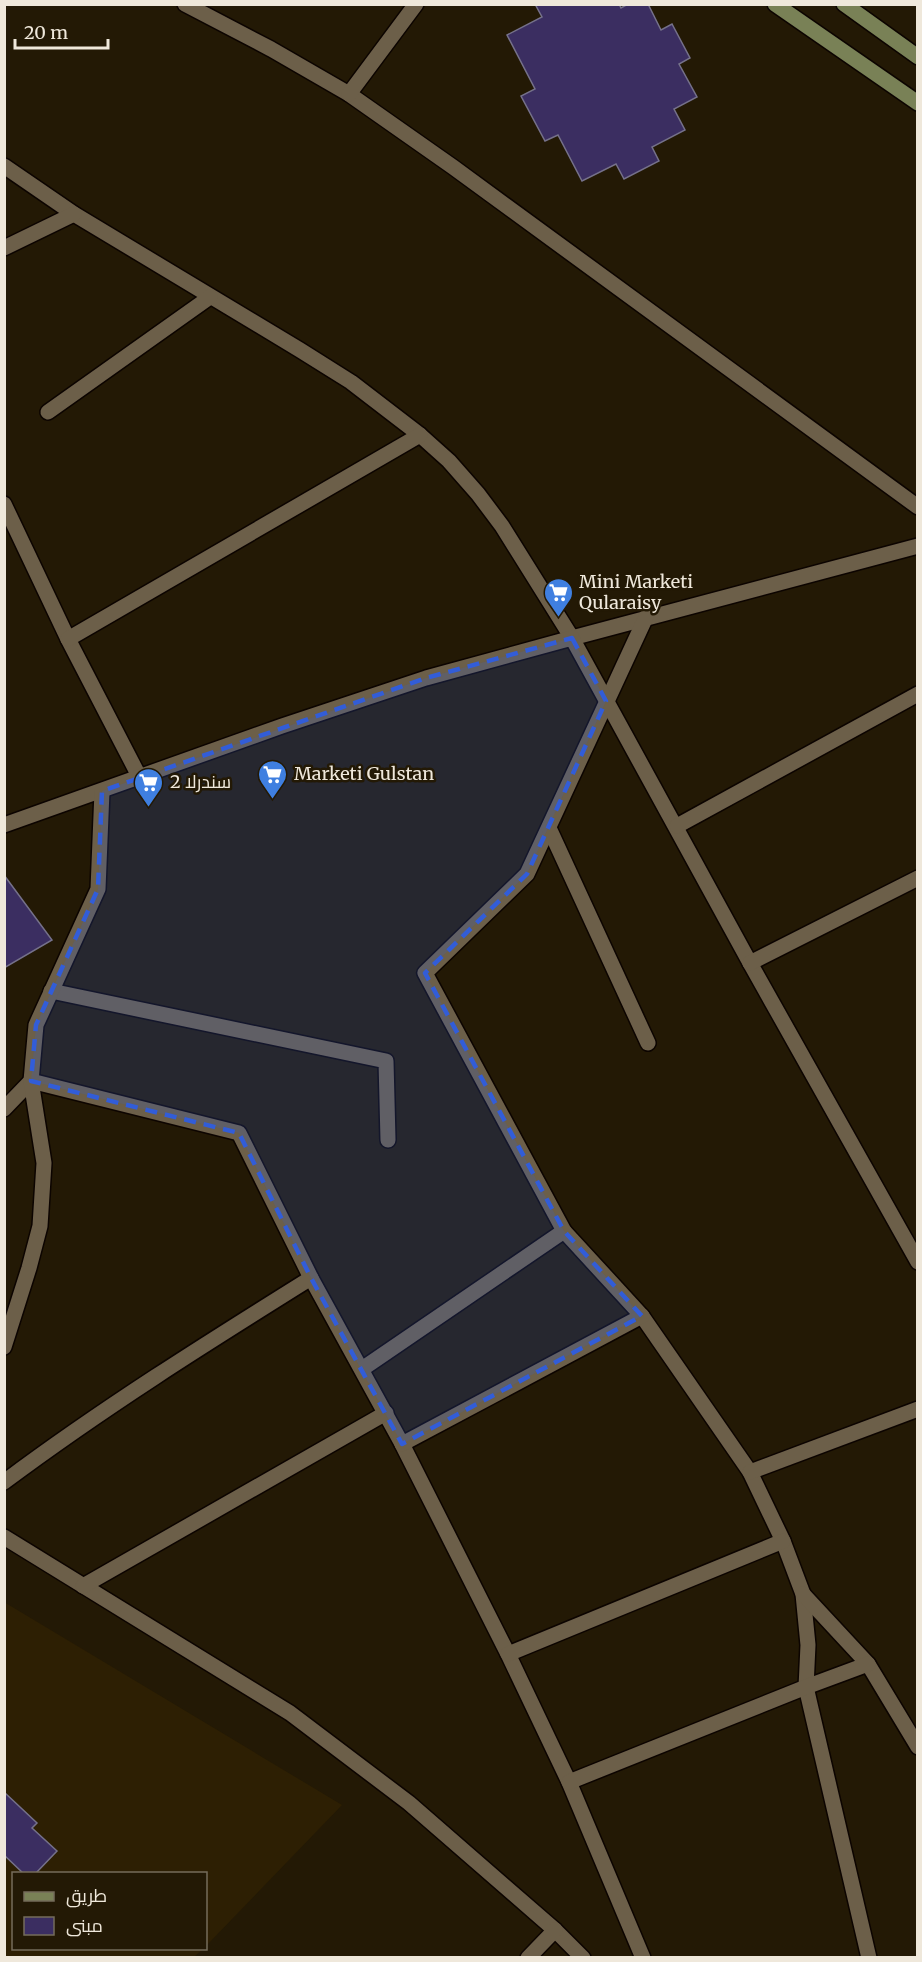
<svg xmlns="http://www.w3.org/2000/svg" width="922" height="1962" font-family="Merriweather,Cairo,serif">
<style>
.built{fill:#2d1f03}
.building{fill:#3b2e61;stroke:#75718a;stroke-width:1.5}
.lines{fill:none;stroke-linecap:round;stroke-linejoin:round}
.minor-casing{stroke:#0c0400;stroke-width:18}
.secondary-casing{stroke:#0c0400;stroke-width:18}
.minor{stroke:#6c5f49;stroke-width:15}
.secondary{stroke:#798156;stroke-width:15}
.marked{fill:#325dd8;fill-opacity:0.2;stroke:#325dd8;stroke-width:4.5;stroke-dasharray:12 8;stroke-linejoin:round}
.labels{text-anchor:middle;stroke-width:5;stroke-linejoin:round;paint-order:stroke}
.poi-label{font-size:18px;fill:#efe8db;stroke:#231905;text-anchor:start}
</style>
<rect width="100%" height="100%" fill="#231905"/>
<!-- built -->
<polygon class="built" points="4,1602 342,1805 206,1946 206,1874 14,1874 14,1948 203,1949 194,1957 5,1957"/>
<!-- building -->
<g class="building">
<polygon points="535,4 619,4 621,8 628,4 648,4 661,30 672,24 690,58 679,64 697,97 674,109 685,130 652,147 659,161 624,179 616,164 582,181 558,135 545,141 521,96 535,89 507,35 542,17"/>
<polygon points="4,875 52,940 4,968"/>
<polygon points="4,1792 37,1823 32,1828 57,1851 35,1874 24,1874 4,1855"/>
</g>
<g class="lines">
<defs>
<g id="minor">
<polyline points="185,4 271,49 349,94 453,167 918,507"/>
<polyline points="349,94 416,4"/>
<polyline points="4,166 74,214 300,350 351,382 420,435 449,461 478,494 502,526 572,638 918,546"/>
<polyline points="4,248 74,214"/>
<polyline points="48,412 210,297"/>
<polyline points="4,504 68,639 140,778"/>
<polyline points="646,617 527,874 425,973 564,1231 642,1316 750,1472 783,1541 803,1594 808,1645 806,1687 869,1958"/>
<polyline points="68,639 420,435"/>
<polyline points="4,825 282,726 426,678 572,638 750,963 918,1262"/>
<polyline points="677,826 918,694"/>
<polyline points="549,828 648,1043"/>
<polyline points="750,963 918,878"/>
<polyline points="51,991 386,1061 388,1140"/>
<polyline points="4,1109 31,1081 239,1133 311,1278 402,1444 508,1654 569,1782 643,1958"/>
<polyline points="4,1347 29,1268 40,1226 44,1163 31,1081 36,1025 98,889 102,791"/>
<polyline points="362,1369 564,1231"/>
<polyline points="402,1444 642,1316"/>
<polyline points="750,1472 918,1409"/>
<path d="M4,1482C103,1408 207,1343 311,1278"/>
<polyline points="4,1537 290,1713 409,1803 555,1930 583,1958"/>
<polyline points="83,1586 386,1413"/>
<polyline points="803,1594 868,1664 918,1747"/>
<polyline points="508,1654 783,1541"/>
<polyline points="569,1782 806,1687 868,1664"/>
<polyline points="528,1958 555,1930"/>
</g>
<g id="secondary">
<polyline points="775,4 918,103"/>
<polyline points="844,4 918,57"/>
</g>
</defs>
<!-- minor casing -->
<use href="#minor" class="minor-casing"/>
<!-- secondary casing -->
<use href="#secondary" class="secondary-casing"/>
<!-- minor -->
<use href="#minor" class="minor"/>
<!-- secondary -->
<use href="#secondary" class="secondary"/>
</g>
<!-- marked area -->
<path class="marked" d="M572,638L606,701L527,874L425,973L564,1231L642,1316L402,1444L311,1278L239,1133L31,1081L36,1025L98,889L102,791L426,678Z"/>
<!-- icons -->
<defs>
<symbol id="supermarket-pin" viewBox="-11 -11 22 30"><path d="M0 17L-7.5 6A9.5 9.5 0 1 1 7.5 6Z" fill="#3f7fe0" stroke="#231905"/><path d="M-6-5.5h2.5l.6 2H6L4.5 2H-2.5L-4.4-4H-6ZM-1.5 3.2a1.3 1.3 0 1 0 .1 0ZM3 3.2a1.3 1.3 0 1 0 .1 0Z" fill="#fff"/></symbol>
</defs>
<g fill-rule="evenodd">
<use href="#supermarket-pin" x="542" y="576" width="33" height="45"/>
<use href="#supermarket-pin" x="256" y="758" width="33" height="45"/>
<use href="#supermarket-pin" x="132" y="766" width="33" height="45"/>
</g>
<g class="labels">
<!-- poi labels -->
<g class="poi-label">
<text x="579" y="588">Mini Marketi<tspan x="579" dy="21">Qularaisy</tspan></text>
<text x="294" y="780">Marketi Gulstan</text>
<text x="170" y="788">سندرلا 2</text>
</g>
</g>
<!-- border -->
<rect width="922" height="1962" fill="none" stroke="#efe8db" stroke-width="12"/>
<!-- legend -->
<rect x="12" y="1872" width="195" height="78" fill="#231905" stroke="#756c5b" stroke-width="1.5"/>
<rect x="24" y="1892" width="30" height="9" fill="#798156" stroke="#756c5b" stroke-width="1.5"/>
<text x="66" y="1902" font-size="18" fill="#efe8db">طريق</text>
<rect x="24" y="1917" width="30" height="18" fill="#3b2e61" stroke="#756c5b" stroke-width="1.5"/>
<text x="66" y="1932" font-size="18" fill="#efe8db">مبنى</text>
<!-- scale -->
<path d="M15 39v9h93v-9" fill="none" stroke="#efe8db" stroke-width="3"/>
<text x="24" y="39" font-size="18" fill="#efe8db" stroke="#231905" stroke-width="4.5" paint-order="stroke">20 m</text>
</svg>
